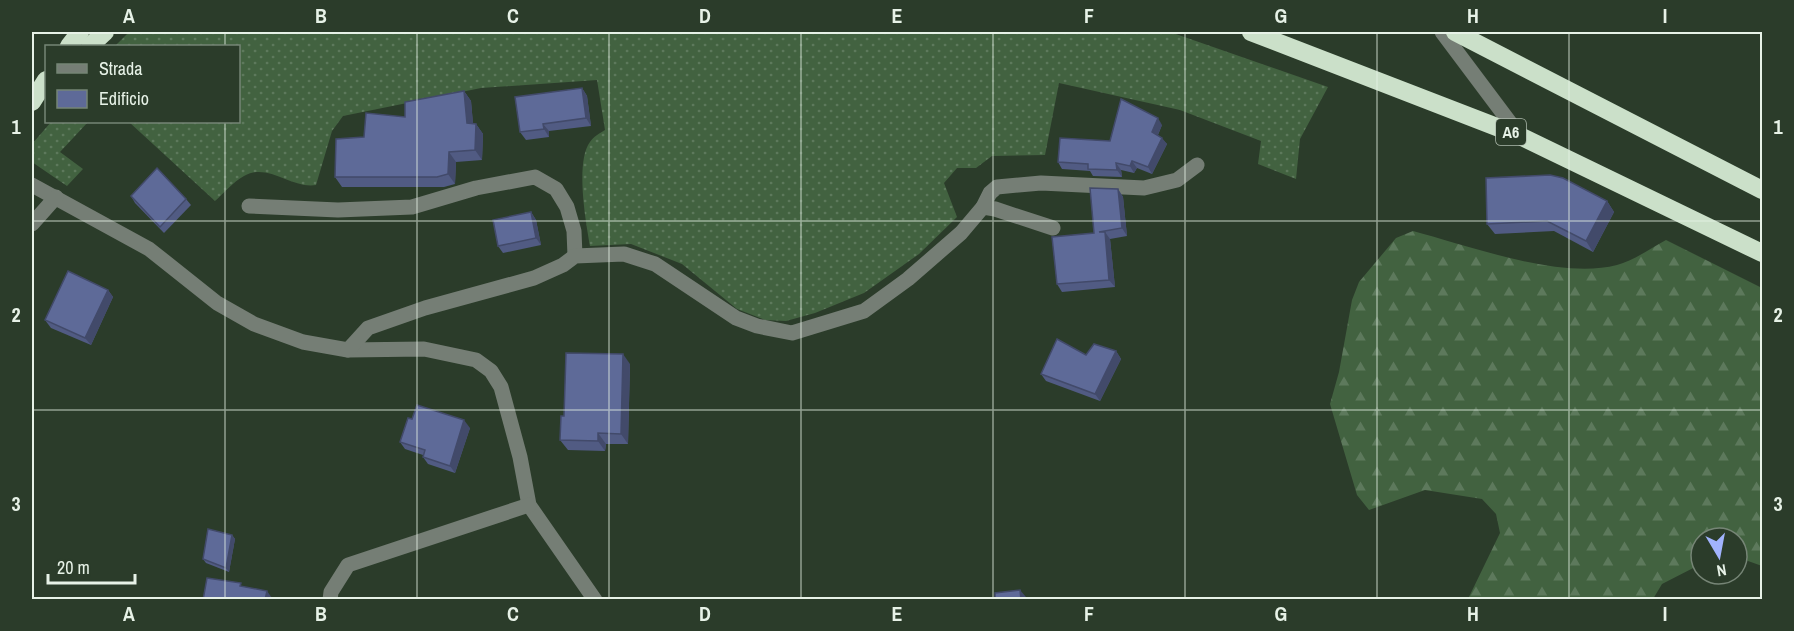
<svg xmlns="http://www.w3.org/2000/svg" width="1794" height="631" font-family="'Archivo Narrow',sans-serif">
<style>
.grass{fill:url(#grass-dots)}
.forest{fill:url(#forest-firs)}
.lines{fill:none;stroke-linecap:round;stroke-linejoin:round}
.minor{stroke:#757e75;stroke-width:15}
.highway{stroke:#cbe0c9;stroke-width:18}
.wall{fill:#515b83}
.shaded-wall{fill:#424a6a}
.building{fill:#5e6a98;stroke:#424a6a;stroke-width:1.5}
.grid{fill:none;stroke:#e7f2e7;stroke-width:1.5;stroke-opacity:0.55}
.labels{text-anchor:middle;stroke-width:6;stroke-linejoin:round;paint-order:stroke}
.shield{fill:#2b3c2a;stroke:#afbbae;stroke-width:1.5}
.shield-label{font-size:16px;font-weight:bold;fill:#e7f2e7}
.neatline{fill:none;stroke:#e7f2e7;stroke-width:2}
.grid-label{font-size:20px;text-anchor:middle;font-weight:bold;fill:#e7f2e7}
</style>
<defs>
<pattern id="grass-dots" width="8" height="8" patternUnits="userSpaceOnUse" patternTransform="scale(1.5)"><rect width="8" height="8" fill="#426240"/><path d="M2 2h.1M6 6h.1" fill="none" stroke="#5d795c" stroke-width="1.8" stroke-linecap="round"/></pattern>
<pattern id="forest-firs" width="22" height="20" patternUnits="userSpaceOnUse" patternTransform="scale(1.5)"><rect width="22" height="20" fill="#426240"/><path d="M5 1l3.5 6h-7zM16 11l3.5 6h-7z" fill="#5d795c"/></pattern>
</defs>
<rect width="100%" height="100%" fill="#2b3c2a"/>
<!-- grass -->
<g class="grass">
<path d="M129,32H1170L1328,87L1300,139L1296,179L1258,164L1261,141L1180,110L1059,83L1045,155L992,156L976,168H957L944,183L957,217L919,254L864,293L815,313L786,321L765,320L737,309L682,264L631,244L590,246C586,223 575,162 590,142C593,137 600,133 605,130L597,80L481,88L343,116L332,131L316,185C291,189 268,162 244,176C233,182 224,193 215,201L129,122H238V46H115Z"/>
<polygon points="51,122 88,122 60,152 83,169 67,186 32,162 32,144"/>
</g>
<!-- forest -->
<path class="forest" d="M1413,231C1470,246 1560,280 1617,265C1633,261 1651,248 1666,240L1762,288V566L1737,557V538H1701V564L1662,584L1653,599H1468L1500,533L1496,514L1482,499L1425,490L1369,510L1357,495L1330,404L1339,372L1352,300L1359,282L1396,238Z"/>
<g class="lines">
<!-- minor -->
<g class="minor">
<polyline points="1442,32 1520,136"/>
<polyline points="32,185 149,249 217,303 254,324 303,342 348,350 424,349 476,360 491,371 501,387 520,457 529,505 595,600"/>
<polyline points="249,206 338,210 412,207 476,188 535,177 556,189 567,207 574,231 575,256"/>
<polyline points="983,207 995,209 1053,228"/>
<polyline points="32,224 56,197"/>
<polyline points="348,350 368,328 425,308 534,278 563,265 575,256 624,254 655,264 736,318 757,326 792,333 864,311 908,279 961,233 983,207 990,193 997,187 1041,183 1144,188 1177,180 1197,165"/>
<polyline points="330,600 331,592 348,565 529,505"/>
</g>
<!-- highway -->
<g class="highway">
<polyline points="1251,32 1520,136 1762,253"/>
<polyline points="1455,32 1762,190"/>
<polyline points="69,46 80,32"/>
<polyline points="90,46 105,32"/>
<polyline points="32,102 46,80"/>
</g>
</g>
<!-- wall -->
<g class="wall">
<polygon points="582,88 587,96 591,126 549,131 549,137 526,140 520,132"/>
<polygon points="464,91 471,101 473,124 476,124 483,134 482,160 456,162 455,184 444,187 342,187 335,177 364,137"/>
<polygon points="1162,125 1158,135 1167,144 1152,174 1137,168 1134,173 1121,170 1122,177 1093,176 1090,171 1062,169 1058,162 1110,141"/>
<polygon points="1118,189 1123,197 1127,236 1110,239 1115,287 1062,292 1057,284 1094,233"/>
<polygon points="131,196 186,199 191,205 164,233 135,203"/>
<polygon points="1607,201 1614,212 1593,252 1554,231 1495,234 1487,224"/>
<polygon points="531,212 536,220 541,245 503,253 498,246"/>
<polygon points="108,290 113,297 91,345 51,328 45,320"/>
<polygon points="1116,351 1121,359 1100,401 1046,381 1041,374 1086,355"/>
<polygon points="630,364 628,444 606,444 605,451 568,450 560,440 564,416"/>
<polygon points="412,419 470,428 455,473 428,464 423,457 423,455 405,449 400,442"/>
<polygon points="232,535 235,539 229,572 206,563 203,559"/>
</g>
<!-- shaded-wall -->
<g class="shaded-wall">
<polygon points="582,88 587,96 591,126 586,118"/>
<polygon points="464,91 471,101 474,134 467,123"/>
<polygon points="1158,118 1162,125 1156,139 1152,132"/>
<polygon points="476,124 483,134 482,160 475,150"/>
<polygon points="543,124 549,131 549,137 544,129"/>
<polygon points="1162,138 1167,144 1152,174 1148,167"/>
<polygon points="449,152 456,162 455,184 448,174"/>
<polygon points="1132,161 1137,168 1134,173 1130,166"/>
<polygon points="1116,163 1121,170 1122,177 1117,170"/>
<polygon points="1118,189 1123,197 1127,236 1122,228"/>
<polygon points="1607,201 1614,212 1593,252 1586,241"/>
<polygon points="531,212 536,220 541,245 536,238"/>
<polygon points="1105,232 1110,239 1115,287 1109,280"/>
<polygon points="108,290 113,297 91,345 85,338"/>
<polygon points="1116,351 1121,359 1100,401 1095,394"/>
<polygon points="623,354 630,364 628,444 621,434"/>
<polygon points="464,420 470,428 455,473 450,466"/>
<polygon points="598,433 606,444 605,451 598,441"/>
<polygon points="232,535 235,539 229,572 226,568"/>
<polygon points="1020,590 1026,597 1026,600 1021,600"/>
<polygon points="267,591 272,598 272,600 265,600"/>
</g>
<!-- building -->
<g class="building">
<polygon points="582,88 586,118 543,124 544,129 520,132 515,97"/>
<polygon points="464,91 467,123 476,124 475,150 449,152 448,174 437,177 335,177 336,139 364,137 366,113 405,117 405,102"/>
<polygon points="1121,99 1158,118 1152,132 1162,138 1148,167 1132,161 1130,166 1116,163 1117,170 1088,169 1088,164 1058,162 1060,138 1110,141"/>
<polygon points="157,168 186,199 160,227 131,196"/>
<polygon points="1550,175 1563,178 1607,201 1586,241 1547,221 1487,224 1486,178"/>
<polygon points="1090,188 1118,189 1122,228 1099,232 1105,232 1109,280 1057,284 1052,237 1094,233"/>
<polygon points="531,212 536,238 498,246 493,220"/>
<polygon points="68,271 108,290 85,338 45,320"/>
<polygon points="1057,339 1086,355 1094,344 1116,351 1095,394 1041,374"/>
<polygon points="566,353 623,354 621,434 598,433 598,441 560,440 561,416 564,416"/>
<polygon points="417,405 464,420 450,466 423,457 425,450 400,442 408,418 412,419"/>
<polygon points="208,529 232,535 226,568 203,559"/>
<polygon points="207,578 241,583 240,586 267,591 265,600 203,600"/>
<polygon points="1020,590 1021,600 995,600 995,593"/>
</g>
<!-- grid -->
<path class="grid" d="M225,32V46M417,32V600M609,32V600M801,32V600M993,32V600M1185,32V600M1377,32V600M1569,32V600M225,122V600M32,221H1762M32,410H1762"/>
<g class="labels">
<!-- shield labels -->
<rect class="shield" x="1496" y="119" width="30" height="26" rx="4.5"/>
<g class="shield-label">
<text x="1511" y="138">A6</text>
</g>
</g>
<!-- border -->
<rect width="1794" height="631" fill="none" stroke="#2b3c2a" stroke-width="66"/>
<!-- legend -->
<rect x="45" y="45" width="195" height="78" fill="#2b3c2a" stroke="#768576" stroke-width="1.5"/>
<rect x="57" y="64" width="30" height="9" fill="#757e75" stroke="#768576" stroke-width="1.5"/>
<text x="99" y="75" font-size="18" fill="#e7f2e7">Strada</text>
<rect x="57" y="90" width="30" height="18" fill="#5e6a98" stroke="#768576" stroke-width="1.5"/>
<text x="99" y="105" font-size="18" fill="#e7f2e7">Edificio</text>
<!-- north arrow -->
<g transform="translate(1719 556) rotate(170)"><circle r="28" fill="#2b3c2a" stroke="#768576" stroke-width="1.5"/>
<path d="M0-4.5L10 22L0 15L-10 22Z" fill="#a1b3fd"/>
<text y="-9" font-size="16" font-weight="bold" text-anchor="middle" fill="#e7f2e7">N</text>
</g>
<!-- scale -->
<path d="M48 574v9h87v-9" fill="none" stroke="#e7f2e7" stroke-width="3"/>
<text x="57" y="574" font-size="18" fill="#e7f2e7" stroke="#2b3c2a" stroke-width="4.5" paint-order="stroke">20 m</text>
<rect x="33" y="33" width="1728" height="565" class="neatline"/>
<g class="grid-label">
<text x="129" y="23">A</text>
<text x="321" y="23">B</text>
<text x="513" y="23">C</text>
<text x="705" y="23">D</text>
<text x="897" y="23">E</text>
<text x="1089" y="23">F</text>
<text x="1281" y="23">G</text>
<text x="1473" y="23">H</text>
<text x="1665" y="23">I</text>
<text x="16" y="134">1</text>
<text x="1778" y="134">1</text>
<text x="16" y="322">2</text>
<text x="1778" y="322">2</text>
<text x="16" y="511">3</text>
<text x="1778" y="511">3</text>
<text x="129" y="621">A</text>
<text x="321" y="621">B</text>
<text x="513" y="621">C</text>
<text x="705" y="621">D</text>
<text x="897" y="621">E</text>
<text x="1089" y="621">F</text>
<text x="1281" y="621">G</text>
<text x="1473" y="621">H</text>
<text x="1665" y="621">I</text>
</g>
</svg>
